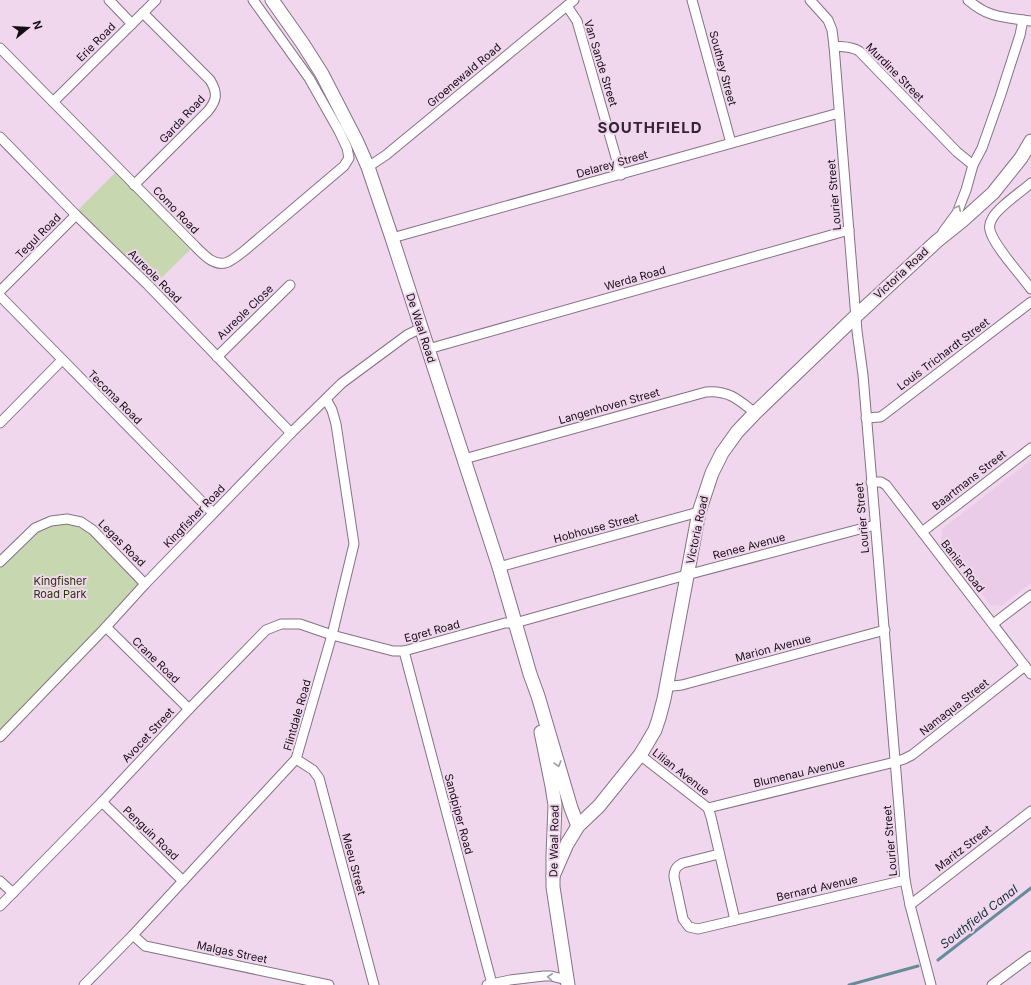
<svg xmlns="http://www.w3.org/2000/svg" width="1031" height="985" font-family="Inter,sans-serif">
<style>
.built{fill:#ebcce8}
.green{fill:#c7d7af}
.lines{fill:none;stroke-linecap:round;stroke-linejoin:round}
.stream{stroke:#668c9a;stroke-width:3}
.street-casing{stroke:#877185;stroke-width:11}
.secondary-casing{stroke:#877185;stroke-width:15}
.street{stroke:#fff;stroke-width:9}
.secondary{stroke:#fff;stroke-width:13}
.oneway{stroke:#a19ea1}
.labels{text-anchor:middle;stroke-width:4;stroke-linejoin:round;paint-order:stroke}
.street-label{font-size:11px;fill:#150d14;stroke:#f0d7ed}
.park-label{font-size:11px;fill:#283703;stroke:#f0d7ed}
.water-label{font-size:12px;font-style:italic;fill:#133038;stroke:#f0d7ed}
.district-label{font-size:15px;font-weight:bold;letter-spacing:1px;fill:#362335;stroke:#f0d7ed}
</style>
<rect width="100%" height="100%" fill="#f0d7ed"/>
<!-- built -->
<polygon class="built" points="1031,460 1031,583 1001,606 990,605 941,541 942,529"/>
<!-- green -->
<g class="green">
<polygon points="116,172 192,248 153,286 78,210"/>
<polygon points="51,521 81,522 145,584 0,737 0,562 35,528"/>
</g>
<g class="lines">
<!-- stream -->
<g class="stream">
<polyline points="938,960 1031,888"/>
<polyline points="849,985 918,966"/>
</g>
<defs>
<g id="street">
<polyline points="109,0 132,24"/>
<polyline points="692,0 731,143"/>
<path d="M810,0L828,20L832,30L834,46C843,47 851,46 859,51L957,152L973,165"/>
<path d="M968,0C990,19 1005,17 1031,21"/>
<polyline points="567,6 577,21 621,175"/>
<polyline points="834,46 857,331 863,375 905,880 910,905 931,985"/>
<path d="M0,48L193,244C202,253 214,268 228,262C234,259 239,255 244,251L344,166L349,158L347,148L339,131L309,78L253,0"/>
<polyline points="53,102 156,0"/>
<polyline points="0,137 76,215 147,284 291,433"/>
<polyline points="368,167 386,155 574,0"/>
<path d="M1031,183C1021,192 997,208 992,219C990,222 989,226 990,230C993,245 1021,275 1031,289"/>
<path d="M134,185L208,111C217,100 218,93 210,80L143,13"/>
<polyline points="943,232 957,213 966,190 973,165 982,148 1000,97 1020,35 1023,20"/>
<polyline points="392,238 839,113"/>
<polyline points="0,291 76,215"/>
<polyline points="0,296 213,513"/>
<polyline points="428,349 849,230"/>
<polyline points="217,357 290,285"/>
<polyline points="866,418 880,417 882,416 1031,302"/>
<polyline points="0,423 62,360"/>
<path d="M464,459L706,392C729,390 739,400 755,413"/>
<polyline points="871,482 881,482 886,485 1031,674"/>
<polyline points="922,532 1031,448"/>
<polyline points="0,562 35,528 51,521 67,519 81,522 93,530 145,584"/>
<polyline points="499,567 699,512"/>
<polyline points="993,624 1031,595"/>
<polyline points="106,627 189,709"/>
<polyline points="404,651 492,984"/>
<polyline points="667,685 673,686 682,685 885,630"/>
<polyline points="0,737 106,627 145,584 291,433 342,383 407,335 421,328"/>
<polyline points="640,755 708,808 711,817 735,920"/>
<polyline points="296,759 313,770 319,778 374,985"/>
<polyline points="102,802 183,881"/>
<polyline points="708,808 895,762 904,759 912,755 1025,666"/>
<path d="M719,854L683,863C676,866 674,870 674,877L683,919L689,927L698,929L905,880"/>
<polyline points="0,881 13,893"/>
<polyline points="910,905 1031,811"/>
<polyline points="0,906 102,802 189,709 266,630 281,624 300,624 332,635 393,651 404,651 505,623 515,623 679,577 875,525"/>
<polyline points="133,935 145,946 150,947 329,985"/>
<polyline points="84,985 133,935 296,759 332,635 354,544 336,424 332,410 326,399"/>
<polyline points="487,985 510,980 544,976 551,976 567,980"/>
<polyline points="992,985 1031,956"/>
</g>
<g id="secondary">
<polyline points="272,0 303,44 322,74 357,142 368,167 392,238 499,567 530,674 538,696 571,808 578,826"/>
<polyline points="541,732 552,786 555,805 553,855 553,887 568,985"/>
<polyline points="553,876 567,844 578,826 599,806 640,755 645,747 655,730 659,718 664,699 699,512 712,473 722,453 737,432 755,413 857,315 937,241 962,221 993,193 1021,158 1031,141"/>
</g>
</defs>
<!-- street casing -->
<use href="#street" class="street-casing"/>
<!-- secondary casing -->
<use href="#secondary" class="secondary-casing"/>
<!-- street -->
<use href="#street" class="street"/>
<!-- secondary -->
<use href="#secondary" class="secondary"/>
</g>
<!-- one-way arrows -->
<defs><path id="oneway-chevron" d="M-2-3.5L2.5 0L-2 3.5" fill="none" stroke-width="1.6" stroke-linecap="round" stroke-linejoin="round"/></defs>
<g class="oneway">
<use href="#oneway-chevron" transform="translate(958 208) rotate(-65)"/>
<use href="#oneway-chevron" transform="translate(558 764) rotate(74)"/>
<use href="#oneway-chevron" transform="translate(550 977) rotate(-174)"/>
</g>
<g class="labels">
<!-- street labels -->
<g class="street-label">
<text transform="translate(96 42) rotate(-45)" y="4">Erie Road</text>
<text transform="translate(601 63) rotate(73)" y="4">Van Sande Street</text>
<text transform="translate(723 68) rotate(75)" y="4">Southey Street</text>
<text transform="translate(895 72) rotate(45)" y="4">Murdine Street</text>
<text transform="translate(464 75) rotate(-40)" y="4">Groenewald Road</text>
<text transform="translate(182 119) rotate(-47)" y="4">Garda Road</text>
<text transform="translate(612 164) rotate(-16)" y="4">Delarey Street</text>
<text transform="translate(834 195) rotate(-95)" y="4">Lourier Street</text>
<text transform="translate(176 210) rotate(46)" y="4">Como Road</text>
<text transform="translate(38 236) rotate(-45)" y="4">Tegul Road</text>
<text transform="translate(901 273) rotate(-43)" y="4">Victoria Road</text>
<text transform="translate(155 276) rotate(45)" y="4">Aureole Road</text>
<text transform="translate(635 278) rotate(-16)" y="4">Werda Road</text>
<text transform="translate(245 312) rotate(-44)" y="4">Aureole Close</text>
<text transform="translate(421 328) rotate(72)" y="4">De Waal Road</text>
<text transform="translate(943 354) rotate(-37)" y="4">Louis Trichardt Street</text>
<text transform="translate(115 397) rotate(45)" y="4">Tecoma Road</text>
<text transform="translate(609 406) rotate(-16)" y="4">Langenhoven Street</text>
<text transform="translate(969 480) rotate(-38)" y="4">Baartmans Street</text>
<text transform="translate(194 516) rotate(-46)" y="4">Kingfisher Road</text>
<text transform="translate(862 518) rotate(-95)" y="4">Lourier Street</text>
<text transform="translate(596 528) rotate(-15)" y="4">Hobhouse Street</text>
<text transform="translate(697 530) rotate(-78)" y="4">Victoria Road</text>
<text transform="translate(122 543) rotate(45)" y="4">Legas Road</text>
<text transform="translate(749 546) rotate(-15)" y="4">Renee Avenue</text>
<text transform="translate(963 566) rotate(52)" y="4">Banier Road</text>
<text transform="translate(432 631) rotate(-15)" y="4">Egret Road</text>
<text transform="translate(773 648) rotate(-15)" y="4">Marion Avenue</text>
<text transform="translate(156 660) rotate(44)" y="4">Crane Road</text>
<text transform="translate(954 707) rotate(-38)" y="4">Namaqua Street</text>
<text transform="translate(297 715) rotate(-74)" y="4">Flintdale Road</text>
<text transform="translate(148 735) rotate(-47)" y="4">Avocet Street</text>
<text transform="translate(681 772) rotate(38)" y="4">Lilian Avenue</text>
<text transform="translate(799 773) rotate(-13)" y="4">Blumenau Avenue</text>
<text transform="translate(459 814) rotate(75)" y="4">Sandpiper Road</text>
<text transform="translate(151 833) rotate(44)" y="4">Penguin Road</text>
<text transform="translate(554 841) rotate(-89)" y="4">De Waal Road</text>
<text transform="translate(890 841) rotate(-95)" y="4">Lourier Street</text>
<text transform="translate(963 848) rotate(-38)" y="4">Maritz Street</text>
<text transform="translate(354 864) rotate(75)" y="4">Meeu Street</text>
<text transform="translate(817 888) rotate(-13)" y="4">Bernard Avenue</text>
<text transform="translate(232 952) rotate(12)" y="4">Malgas Street</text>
</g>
<!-- park labels -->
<g class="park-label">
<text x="60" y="585">Kingfisher<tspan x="60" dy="13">Road Park</tspan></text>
</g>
<!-- water labels -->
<g class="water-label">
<text transform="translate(979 917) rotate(-38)" y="4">Southfield Canal</text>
</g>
<!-- district labels -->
<g class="district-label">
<text x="650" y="133">SOUTHFIELD</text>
</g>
</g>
<!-- north arrow -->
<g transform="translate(28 28) rotate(72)" stroke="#f0d7ed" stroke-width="3" paint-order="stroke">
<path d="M0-3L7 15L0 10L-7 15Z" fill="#150d14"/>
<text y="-6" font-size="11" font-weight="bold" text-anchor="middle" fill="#150d14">N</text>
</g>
</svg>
